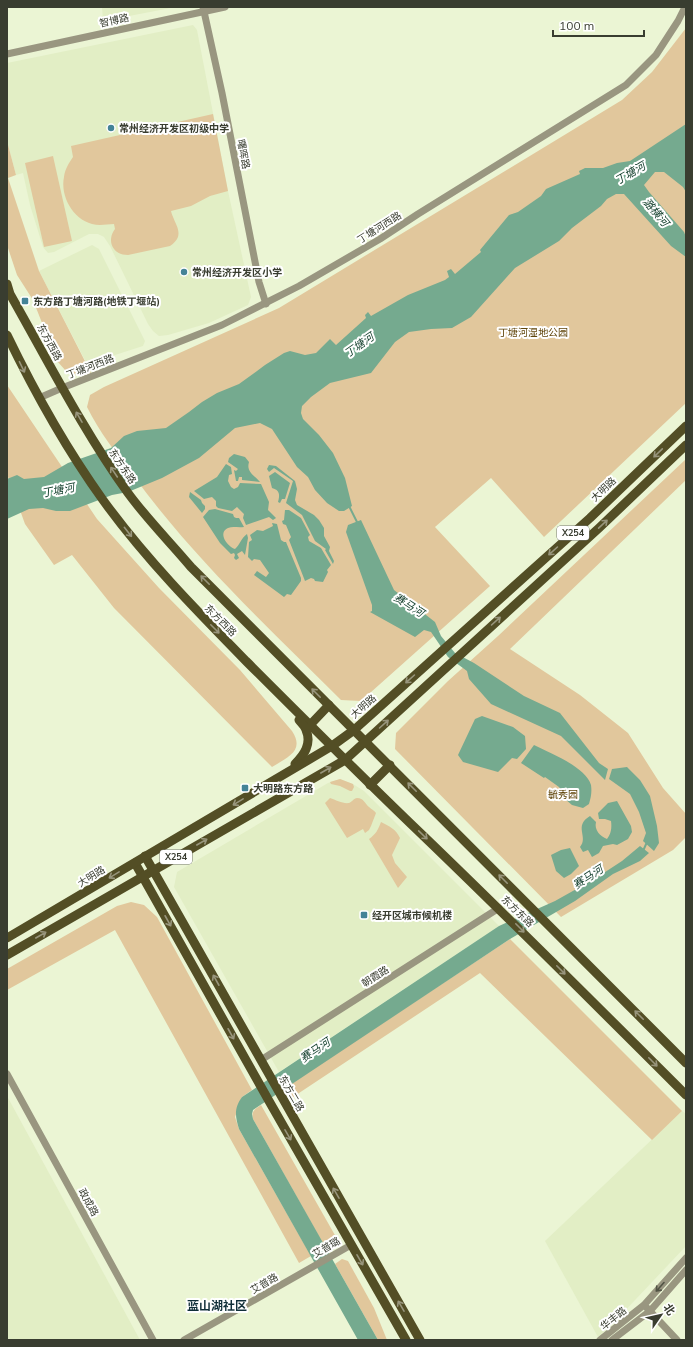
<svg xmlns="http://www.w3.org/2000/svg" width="693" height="1347" font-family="Mulish,'Noto Sans SC',sans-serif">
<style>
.built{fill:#e2eec5}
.green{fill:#e1c79c}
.water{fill:#75aa8f}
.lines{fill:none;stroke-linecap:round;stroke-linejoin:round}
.stream{stroke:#75aa8f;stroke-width:2}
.minor{stroke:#999680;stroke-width:7}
.major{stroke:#534e25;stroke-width:9}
.oneway{stroke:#98957c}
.oneway2{stroke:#515344}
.poi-dot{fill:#448397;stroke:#fff;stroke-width:1.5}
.labels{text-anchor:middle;stroke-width:4;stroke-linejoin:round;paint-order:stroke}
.shield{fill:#fff;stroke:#74776e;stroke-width:1}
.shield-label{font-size:9px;font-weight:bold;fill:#393d30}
.street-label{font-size:10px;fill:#393d30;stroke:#fff}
.poi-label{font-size:10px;font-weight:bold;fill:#393d30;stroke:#fff;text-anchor:start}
.park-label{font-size:10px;fill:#60450a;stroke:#fff}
.water-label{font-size:11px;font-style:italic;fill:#0e3b28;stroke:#fff}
.quarter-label{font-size:12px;font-weight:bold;fill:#112f39;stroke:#fff}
</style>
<rect width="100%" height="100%" fill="#ebf5d4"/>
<!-- built -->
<g class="built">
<polygon points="102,7 176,7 103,21"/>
<polygon points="193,25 197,30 228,191 251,297 248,305 209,323 168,335 159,336 153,331 148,324 110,246 104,237 98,234 89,234 54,252 48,253 43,247 30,205 23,173 16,175 7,141 7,63"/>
<polygon points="92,245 99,249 145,341 143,346 87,364 39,271"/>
<polygon points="340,779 353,784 364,791 499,926 279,1072 174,887 177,872 328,783"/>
<polygon points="7,1096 140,1340 7,1340"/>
<polygon points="682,1111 686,1114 686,1246 619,1317 598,1337 545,1241"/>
</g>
<!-- green -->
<g class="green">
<path d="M686,28V403L544,537L491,478L435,527L490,586L361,701L341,700C269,628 193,558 133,475C116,453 100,433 87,407L90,395L104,387L279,308L622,100L652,72Z"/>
<path d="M213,114L228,191L210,196L191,206L171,211C174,224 187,235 170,246L128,255C113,255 106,241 115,229L114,224C107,224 100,226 92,224C73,219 60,196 64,177C65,169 69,163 73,157L71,146Z"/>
<polygon points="7,141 16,175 8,178 39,271 91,373 77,375 66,371 57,361 33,300 17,275 7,245"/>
<polygon points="53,156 72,241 44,247 25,163"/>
<path d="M7,385L97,519L159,588L240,670L292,731C305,751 288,757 272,767L114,608L72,555L54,565L25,524L7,474Z"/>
<polygon points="686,459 686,480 510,649 580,695 628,733 663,788 686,814 686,837 673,850 561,917 395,749 396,733 448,681 498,636"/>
<polygon points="340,779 353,784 354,787 352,791 350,791 340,786 331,784 330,782"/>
<path d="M330,798C336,800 343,804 349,803C352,802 354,798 357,798C364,798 365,804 369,807C372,810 374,810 376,813L371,826L369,830L365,833L363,829L347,838L325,803Z"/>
<path d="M381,822C389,826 396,829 400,838L392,855L395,863L407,877L398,888L369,839C376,834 378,830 381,822Z"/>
<polygon points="131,902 144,905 157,917 252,1090 242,1097 235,1117 239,1129 311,1256 299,1263 115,930 7,990 7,969 117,906"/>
<polygon points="510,939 682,1111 652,1140 480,973 290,1099 284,1088"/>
<path d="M261,1105L336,1237L335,1243L326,1249L253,1119C251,1111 255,1109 261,1105Z"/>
<polygon points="342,1259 348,1261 374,1308 387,1340 378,1340 335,1264"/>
</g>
<!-- water -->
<g class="water">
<polygon points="686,124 686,192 683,187 664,172 655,172 644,185 649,192 684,232 686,237 686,257 671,246 624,194 616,194 607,199 601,206 572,228 559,241 515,268 471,317 452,328 431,329 409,332 395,342 371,373 330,383 311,397 302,406 301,413 303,419 319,435 333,453 345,478 352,506 344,511 339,511 327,503 315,490 308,477 297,467 272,429 260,423 235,428 199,458 162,478 128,492 112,495 70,511 56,511 43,508 29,509 7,519 7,479 17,475 24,479 44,477 68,463 111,448 124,436 137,431 166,428 189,412 202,402 217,393 239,384 257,371 265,365 284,353 290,351 305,355 316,353 330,339 336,345 366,318 365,315 368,312 371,316 408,295 445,280 449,277 447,271 451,269 455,274 481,252 480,250 509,215 518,212 541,196 546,189 580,174 579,171 585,168 603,168 617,163 630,161"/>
<path d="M234,454L245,457L249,462C246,472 254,475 260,482L242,480V477H239L238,481H236L234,470L236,471L238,469L228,462L229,458Z"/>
<polygon points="226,464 231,467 232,474 229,475 228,481 231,487 234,489 238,487 240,483 261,484 269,502 268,510 276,518 273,520 269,517 246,525 243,518 244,514 237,507 232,511 218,508 216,506 216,501 212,497 204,499 194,491 217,477"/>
<polygon points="269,465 276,466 295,481 297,489 295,500 297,505 314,515 319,520 324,528 324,536 330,547 329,551 334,561 333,564 325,550 326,549 315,541 302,515 286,503 293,481 274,468 269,472 267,469"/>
<path d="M275,472L290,483L285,499H282L280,503L278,502C280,495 280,490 272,488L269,476Z"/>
<polygon points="190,492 201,500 202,503 205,506 205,509 202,513 189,497"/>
<path d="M215,509L233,514L234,517L236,518H239L244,527C238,528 233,526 228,528C217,533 228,547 235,549C240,545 241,538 247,534L248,538L245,555L242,551L237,554L239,558L236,560L234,558L235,555L234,553L231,554L220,543L203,517L209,510Z"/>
<polygon points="285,510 289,510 301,518 310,535 308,537 309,541 321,548 331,565 327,570 328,572 323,582 315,581 314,579 311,578 305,581 289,540 291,537 286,525 283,524 282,521 284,520"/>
<polygon points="361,520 394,590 435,622 441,636 455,653 474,663 524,696 560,713 599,763 608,769 605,780 561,736 491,704 469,679 467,671 448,657 431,632 424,630 415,637 370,612 372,611 372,605 346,532 348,525"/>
<path d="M272,523L277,524L281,540L284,542H286L301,578V581L291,595L287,594L284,597L254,575L257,571L266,577L269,573L260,560L254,559L252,561L248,557L249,542L252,540L250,535L257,530L263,531C266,529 270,528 273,526Z"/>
<polygon points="482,716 513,727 525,736 526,749 517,759 512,758 498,772 463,762 458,755 475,719"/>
<path d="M534,745C550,753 586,767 591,785C592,792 591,797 589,804L583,808L572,805L565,799L564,794L559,787L545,777L544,778L521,763Z"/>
<polygon points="627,767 640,780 650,796 657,826 659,843 654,851 643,841 646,833 639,812 630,794 609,779 612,769"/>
<path d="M617,801L631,826L632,832L628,839L617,845L613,844L603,846L599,853L592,857L588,850L583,852L580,847C589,837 573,826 590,816L596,822C594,830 600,836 607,839C611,834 612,828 611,821L605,819H599L598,813L608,803Z"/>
<path d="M640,846L649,853L640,861L613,874L575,901L510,939L253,1110L252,1114L253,1119L378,1340H358L239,1129C235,1116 234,1108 242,1097L499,926L555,901L596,878L622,861Z"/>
<polygon points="570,848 579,866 571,874 564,878 556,871 551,855 561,850"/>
</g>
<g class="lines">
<!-- stream -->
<g class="stream">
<polyline points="349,506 358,524"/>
<polyline points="643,851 647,842"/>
</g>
<!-- minor -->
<g class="minor">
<polyline points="203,7 222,93 259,282 266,304"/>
<polyline points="7,54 225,7"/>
<polyline points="39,398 62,388 222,325 299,286 380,239 418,214 626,85 656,55 678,21 685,7"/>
<polyline points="261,1060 499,908"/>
<polyline points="7,1074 153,1340"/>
<polyline points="647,1308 677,1340"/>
<polyline points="184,1340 351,1245"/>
<polyline points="600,1340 644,1305 686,1258"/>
<polyline points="612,1340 650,1311 686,1270"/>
</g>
<!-- major -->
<g class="major">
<path d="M7,284L10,294C48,361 83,430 128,493C147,519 170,542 191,567L686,1063"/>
<path d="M7,335C35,393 65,447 103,500C145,558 196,610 246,661C301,716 355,770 411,824C504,913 595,1004 686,1095"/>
<polyline points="310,725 329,705"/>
<path d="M295,764C304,755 312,744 306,730C305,726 301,723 299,720"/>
<polyline points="370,785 390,765"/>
<polyline points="145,856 420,1340"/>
<polyline points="135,863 269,1101 406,1340"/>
<polyline points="7,938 332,746 354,730 590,518 686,426"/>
<polyline points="7,955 345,760 599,528 686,445"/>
</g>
</g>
<!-- one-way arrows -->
<defs><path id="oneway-shaft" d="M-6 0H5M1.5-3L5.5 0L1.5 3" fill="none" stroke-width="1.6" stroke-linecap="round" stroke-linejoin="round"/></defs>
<g class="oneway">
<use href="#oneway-shaft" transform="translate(22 367) rotate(64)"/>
<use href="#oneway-shaft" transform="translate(79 417) rotate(-120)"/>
<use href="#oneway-shaft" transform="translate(658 453) rotate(136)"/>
<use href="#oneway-shaft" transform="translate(114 472) rotate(-124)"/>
<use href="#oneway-shaft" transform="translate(603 524) rotate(-43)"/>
<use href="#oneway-shaft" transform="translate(128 532) rotate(52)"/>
<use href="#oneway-shaft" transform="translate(553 551) rotate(138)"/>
<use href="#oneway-shaft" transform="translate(205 580) rotate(-135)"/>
<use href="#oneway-shaft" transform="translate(496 621) rotate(-42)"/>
<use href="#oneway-shaft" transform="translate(215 629) rotate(45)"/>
<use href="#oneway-shaft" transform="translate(410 679) rotate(138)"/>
<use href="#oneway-shaft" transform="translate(316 693) rotate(-135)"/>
<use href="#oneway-shaft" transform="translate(384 724) rotate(-42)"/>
<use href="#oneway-shaft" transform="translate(326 770) rotate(-30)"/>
<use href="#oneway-shaft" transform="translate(412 787) rotate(-135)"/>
<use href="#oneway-shaft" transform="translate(238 802) rotate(149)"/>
<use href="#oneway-shaft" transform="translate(423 835) rotate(44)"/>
<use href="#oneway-shaft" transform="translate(202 842) rotate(-30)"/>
<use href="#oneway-shaft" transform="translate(114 875) rotate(149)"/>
<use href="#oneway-shaft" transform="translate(503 879) rotate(-135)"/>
<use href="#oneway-shaft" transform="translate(168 921) rotate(61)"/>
<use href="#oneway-shaft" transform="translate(520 928) rotate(45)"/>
<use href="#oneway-shaft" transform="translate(41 935) rotate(-30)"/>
<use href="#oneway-shaft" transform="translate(561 970) rotate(45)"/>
<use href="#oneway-shaft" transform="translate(216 980) rotate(-119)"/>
<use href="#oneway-shaft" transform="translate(639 1015) rotate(-135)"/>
<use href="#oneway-shaft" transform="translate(231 1034) rotate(61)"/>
<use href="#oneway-shaft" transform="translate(653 1062) rotate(45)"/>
<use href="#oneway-shaft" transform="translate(288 1135) rotate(60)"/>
<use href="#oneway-shaft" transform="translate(336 1193) rotate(-120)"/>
<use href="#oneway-shaft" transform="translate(360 1260) rotate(60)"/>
<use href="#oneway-shaft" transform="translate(401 1306) rotate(-120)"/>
</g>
<use class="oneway2" href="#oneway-shaft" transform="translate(660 1287) rotate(132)"/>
<!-- markers -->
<g class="poi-dot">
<circle cx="111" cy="128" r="4"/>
<circle cx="184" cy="272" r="4"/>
<rect x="21" y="297" width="8" height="8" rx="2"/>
<rect x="241" y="784" width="8" height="8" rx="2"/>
<rect x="360" y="911" width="8" height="8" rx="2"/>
</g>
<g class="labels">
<!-- shield labels -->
<g class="shield">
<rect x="557" y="526" width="32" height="14" rx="3"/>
<rect x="160" y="850" width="32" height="14" rx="3"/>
</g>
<g class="shield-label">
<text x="573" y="536">X254</text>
<text x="176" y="860">X254</text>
</g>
<!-- street labels -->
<g class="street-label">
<text transform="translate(114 20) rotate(-12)" y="4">智博路</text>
<text transform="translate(244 154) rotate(79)" y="4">曙晖路</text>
<text transform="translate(379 227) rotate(-32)" y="4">丁塘河西路</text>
<text transform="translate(50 342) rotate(61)" y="4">东方西路</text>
<text transform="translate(90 366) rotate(-21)" y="4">丁塘河西路</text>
<text transform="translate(123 466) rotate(56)" y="4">东方东路</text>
<text transform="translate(603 489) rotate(-44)" y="4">大明路</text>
<text transform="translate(221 620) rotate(45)" y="4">东方西路</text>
<text transform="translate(363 706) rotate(-42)" y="4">大明路</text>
<text transform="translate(91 876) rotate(-31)" y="4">大明路</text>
<text transform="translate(518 911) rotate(44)" y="4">东方东路</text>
<text transform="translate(375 976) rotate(-32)" y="4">朝霞路</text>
<text transform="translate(292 1093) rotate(60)" y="4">东方二路</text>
<text transform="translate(89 1202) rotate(61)" y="4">政成路</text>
<text transform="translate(326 1247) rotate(-30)" y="4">艾普璐</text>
<text transform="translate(264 1283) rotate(-30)" y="4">艾普路</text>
<text transform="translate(613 1318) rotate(-39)" y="4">华丰路</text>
</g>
<!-- poi labels -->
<g class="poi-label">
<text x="119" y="132">常州经济开发区初级中学</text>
<text x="192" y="276">常州经济开发区小学</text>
<text x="33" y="305">东方路丁塘河路(地铁丁堰站)</text>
<text x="253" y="792">大明路东方路</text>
<text x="372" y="919">经开区城市候机楼</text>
</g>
<!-- park labels -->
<g class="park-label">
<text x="533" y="336">丁塘河湿地公园</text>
<text x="563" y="798">毓秀园</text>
</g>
<!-- water labels -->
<g class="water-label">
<text transform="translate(630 173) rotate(-30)" y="4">丁塘河</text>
<text transform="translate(656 212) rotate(50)" y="4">潞横河</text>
<text transform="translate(359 345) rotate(-35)" y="4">丁塘河</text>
<text transform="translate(58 490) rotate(-11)" y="4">丁塘河</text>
<text transform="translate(409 605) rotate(33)" y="4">赛马河</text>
<text transform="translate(588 877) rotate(-33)" y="4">赛马河</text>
<text transform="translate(315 1050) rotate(-34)" y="4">赛马河</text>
</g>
<!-- quarter labels -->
<g class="quarter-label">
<text x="217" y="1310">蓝山湖社区</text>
</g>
</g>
<!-- border -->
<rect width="693" height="1347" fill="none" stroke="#393d30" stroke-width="16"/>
<!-- north arrow -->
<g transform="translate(661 1315) rotate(56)" stroke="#ffffff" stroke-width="3" paint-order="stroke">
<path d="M0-3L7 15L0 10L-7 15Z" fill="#393d30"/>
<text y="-6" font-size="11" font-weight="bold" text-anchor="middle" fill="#393d30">北</text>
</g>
<!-- scale -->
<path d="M553 30v6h91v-6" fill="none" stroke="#393d30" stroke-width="2"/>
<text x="559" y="30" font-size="12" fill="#393d30" stroke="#ffffff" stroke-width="3" paint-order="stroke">100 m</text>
</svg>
